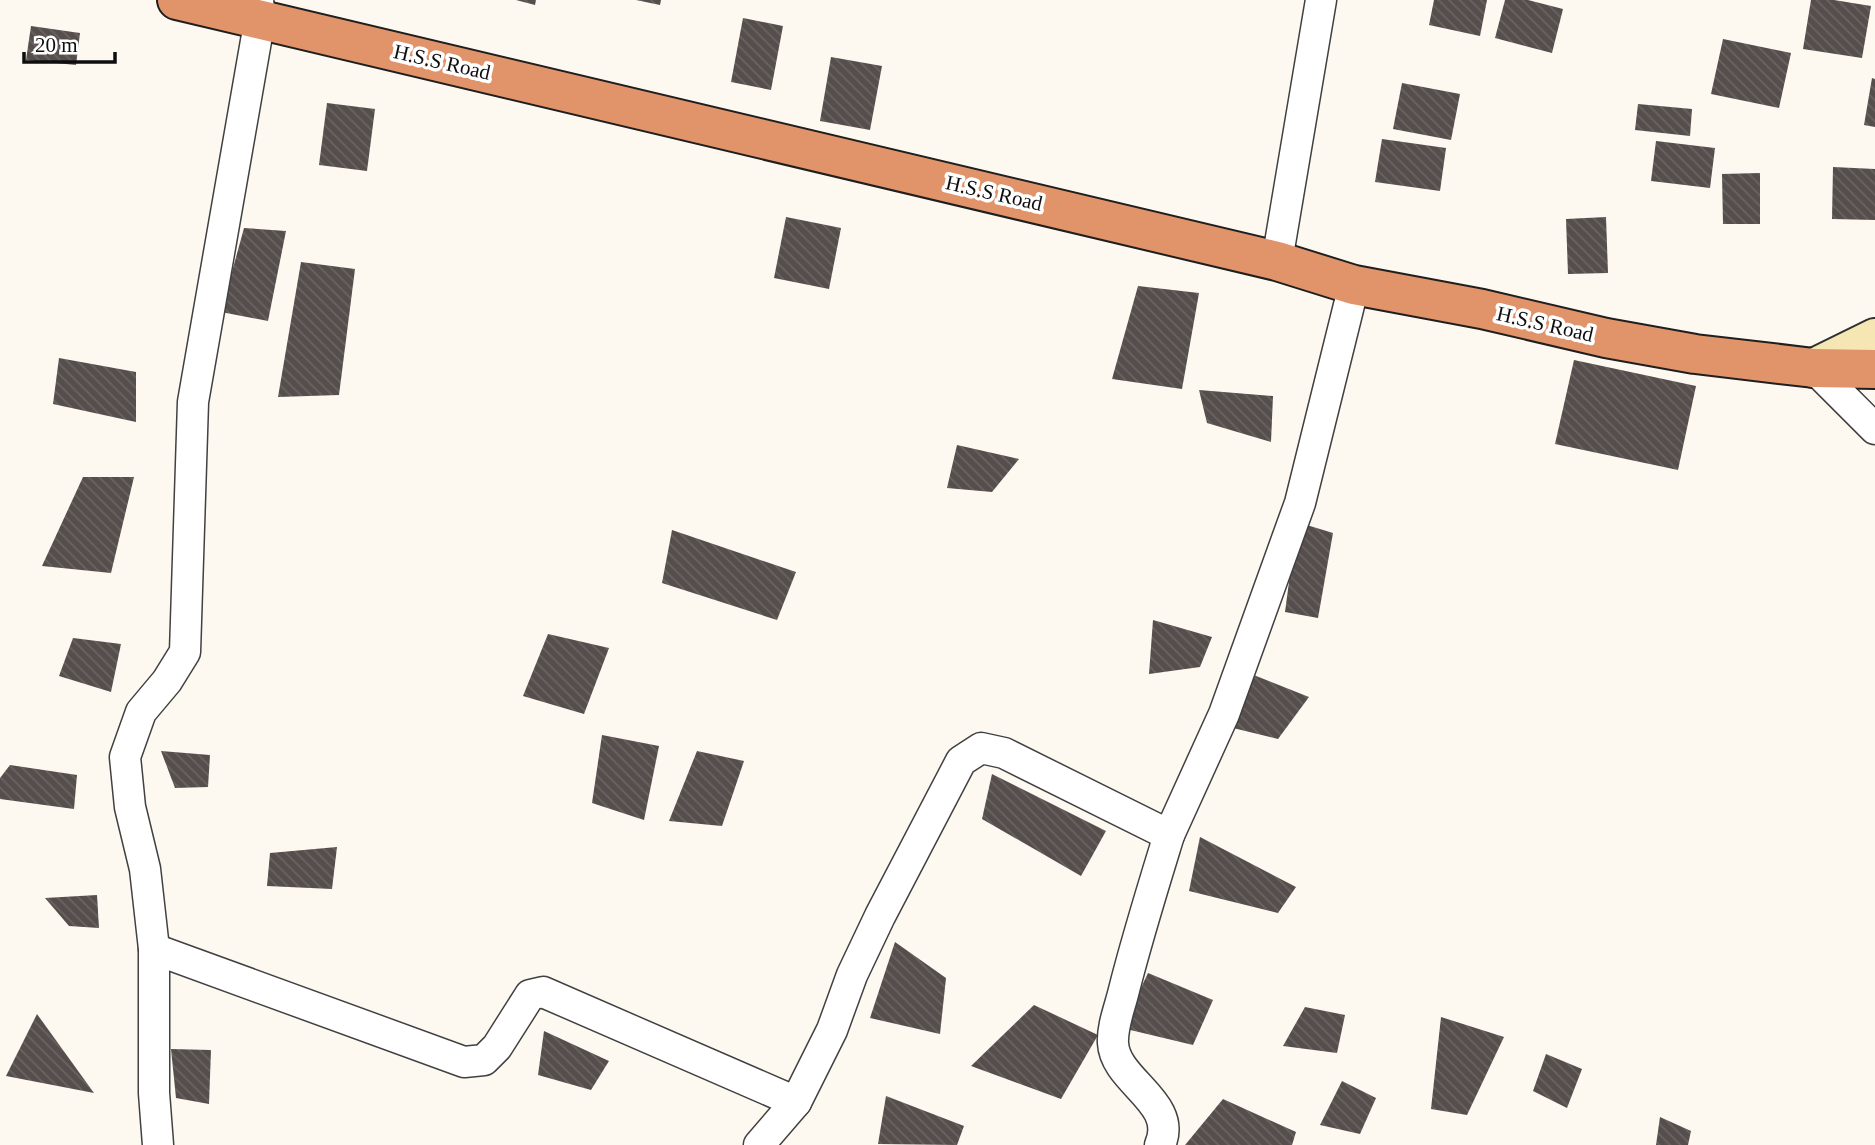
<svg xmlns="http://www.w3.org/2000/svg" width="1875" height="1145" font-family="'Times New Roman',serif">
<style>
.building{fill:url(#building-back-hatch)}
.lines{fill:none;stroke-linecap:round;stroke-linejoin:round}
.street-casing{stroke:#414141;stroke-width:33}
.secondary-casing{stroke:#303030;stroke-width:42}
.highway-casing{stroke:#1f1f1f;stroke-width:42}
.street{stroke:#fff;stroke-width:30}
.secondary{stroke:#f5e6b4;stroke-width:38}
.highway{stroke:#e1936a;stroke-width:38}
.labels{text-anchor:middle;stroke-width:7;stroke-linejoin:round;paint-order:stroke}
.street-label{font-size:21px;fill:#0e0e0e;stroke:#fff}
</style>
<defs>
<pattern id="building-back-hatch" width="6" height="6" patternUnits="userSpaceOnUse" patternTransform="scale(1.75)"><rect width="6" height="6" fill="#554e4c"/><path d="M-1 5l2 2M0 0l6 6M5-1l2 2" fill="none" stroke="#696361"/></pattern>
</defs>
<rect width="100%" height="100%" fill="#fdf9f0"/>
<!-- building -->
<g class="building">
<polygon points="516,0 536,0 535,5"/>
<polygon points="636,0 661,0 660,5"/>
<polygon points="1434,0 1487,0 1480,36 1429,25"/>
<polygon points="1505,0 1528,0 1563,9 1552,53 1495,38"/>
<polygon points="1811,0 1834,0 1871,6 1862,58 1803,49"/>
<polygon points="743,18 783,26 771,90 731,82"/>
<polygon points="31,26 80,33 76,65 26,60"/>
<polygon points="1723,39 1791,53 1779,108 1711,94"/>
<polygon points="831,57 882,66 870,130 820,121"/>
<polygon points="1872,78 1875,79 1875,127 1864,125"/>
<polygon points="1402,83 1460,94 1451,140 1393,129"/>
<polygon points="327,103 375,109 367,171 319,165"/>
<polygon points="1638,104 1692,109 1690,136 1635,130"/>
<polygon points="1382,139 1446,148 1440,191 1375,182"/>
<polygon points="1656,141 1715,148 1710,188 1651,181"/>
<polygon points="1833,167 1875,169 1875,220 1832,219"/>
<polygon points="1760,173 1760,224 1723,224 1722,174"/>
<polygon points="786,217 841,228 829,289 774,278"/>
<polygon points="1606,217 1608,273 1568,274 1566,219"/>
<polygon points="244,228 286,231 268,321 221,312"/>
<polygon points="301,262 355,269 339,395 278,397"/>
<polygon points="1138,286 1199,293 1182,389 1112,379"/>
<polygon points="59,358 136,372 136,422 53,404"/>
<polygon points="1574,360 1696,386 1678,470 1555,444"/>
<polygon points="1199,390 1273,396 1271,442 1207,423"/>
<polygon points="957,445 1019,459 992,492 947,488"/>
<polygon points="83,477 134,477 111,573 42,566"/>
<polygon points="1297,522 1333,533 1318,618 1285,612"/>
<polygon points="672,530 796,572 777,620 662,583"/>
<polygon points="1153,620 1212,637 1200,667 1149,674"/>
<polygon points="548,634 609,648 584,714 523,696"/>
<polygon points="73,638 121,644 111,692 59,676"/>
<polygon points="1246,672 1309,697 1278,739 1229,727"/>
<polygon points="602,735 659,746 644,820 592,803"/>
<polygon points="161,751 210,755 208,787 175,788"/>
<polygon points="697,751 744,761 722,826 669,821"/>
<polygon points="10,765 77,775 74,809 0,799 0,778"/>
<polygon points="992,774 1106,831 1081,876 982,819"/>
<polygon points="1200,837 1296,887 1278,913 1189,891"/>
<polygon points="337,847 332,889 267,886 270,853"/>
<polygon points="97,895 99,928 69,926 45,898"/>
<polygon points="895,942 946,978 940,1034 870,1018"/>
<polygon points="1148,973 1213,1000 1193,1045 1122,1028"/>
<polygon points="1034,1005 1098,1035 1061,1099 971,1066"/>
<polygon points="1305,1007 1345,1015 1337,1053 1283,1046"/>
<polygon points="37,1014 94,1093 6,1076"/>
<polygon points="1441,1017 1504,1037 1467,1115 1431,1109"/>
<polygon points="544,1031 609,1061 591,1090 538,1075"/>
<polygon points="171,1049 211,1050 209,1104 176,1098"/>
<polygon points="1546,1054 1582,1069 1567,1108 1533,1091"/>
<polygon points="1342,1081 1376,1098 1360,1134 1320,1125"/>
<polygon points="886,1096 964,1126 957,1145 878,1144"/>
<polygon points="1223,1099 1296,1132 1292,1145 1185,1145"/>
<polygon points="1660,1117 1691,1131 1688,1145 1656,1145"/>
</g>
<g class="lines">
<defs>
<g id="street">
<polyline points="1277,261 1321,0"/>
<polyline points="1814,368 1875,429"/>
<polyline points="154,949 464,1062 484,1060 497,1047 530,995 543,992 796,1102"/>
<polyline points="158,1145 154,1093 154,949 145,869 130,807 125,757 141,712 167,681 185,652 193,402 260,18 258,0"/>
<polyline points="759,1145 796,1102 832,1030 852,975 880,916 961,761 981,748 1004,753 1169,835 1224,714 1300,503 1354,285"/>
<path d="M1160,1145C1179,1102 1115,1082 1113,1043C1112,1026 1120,1007 1124,990C1137,938 1153,887 1169,835"/>
</g>
<polyline id="secondary" points="1814,368 1875,338"/>
<polyline id="highway" points="177,0 1277,261 1354,285 1482,309 1606,338 1695,354 1814,368 1875,369"/>
</defs>
<!-- street casing -->
<use href="#street" class="street-casing"/>
<!-- secondary casing -->
<use href="#secondary" class="secondary-casing"/>
<!-- highway casing -->
<use href="#highway" class="highway-casing"/>
<!-- street -->
<use href="#street" class="street"/>
<!-- secondary -->
<use href="#secondary" class="secondary"/>
<!-- highway -->
<use href="#highway" class="highway"/>
</g>
<g class="labels">
<!-- street labels -->
<g class="street-label">
<text transform="translate(442 62) rotate(13)" y="7">H.S.S Road</text>
<text transform="translate(994 193) rotate(13)" y="7">H.S.S Road</text>
<text transform="translate(1545 324) rotate(13)" y="7">H.S.S Road</text>
</g>
</g>
<!-- scale -->
<path d="M24 52v10h91v-10" fill="none" stroke="#0e0e0e" stroke-width="3.5"/>
<text x="35" y="52" font-size="21" fill="#0e0e0e" stroke="#ffffff" stroke-width="5" paint-order="stroke">20 m</text>
</svg>
